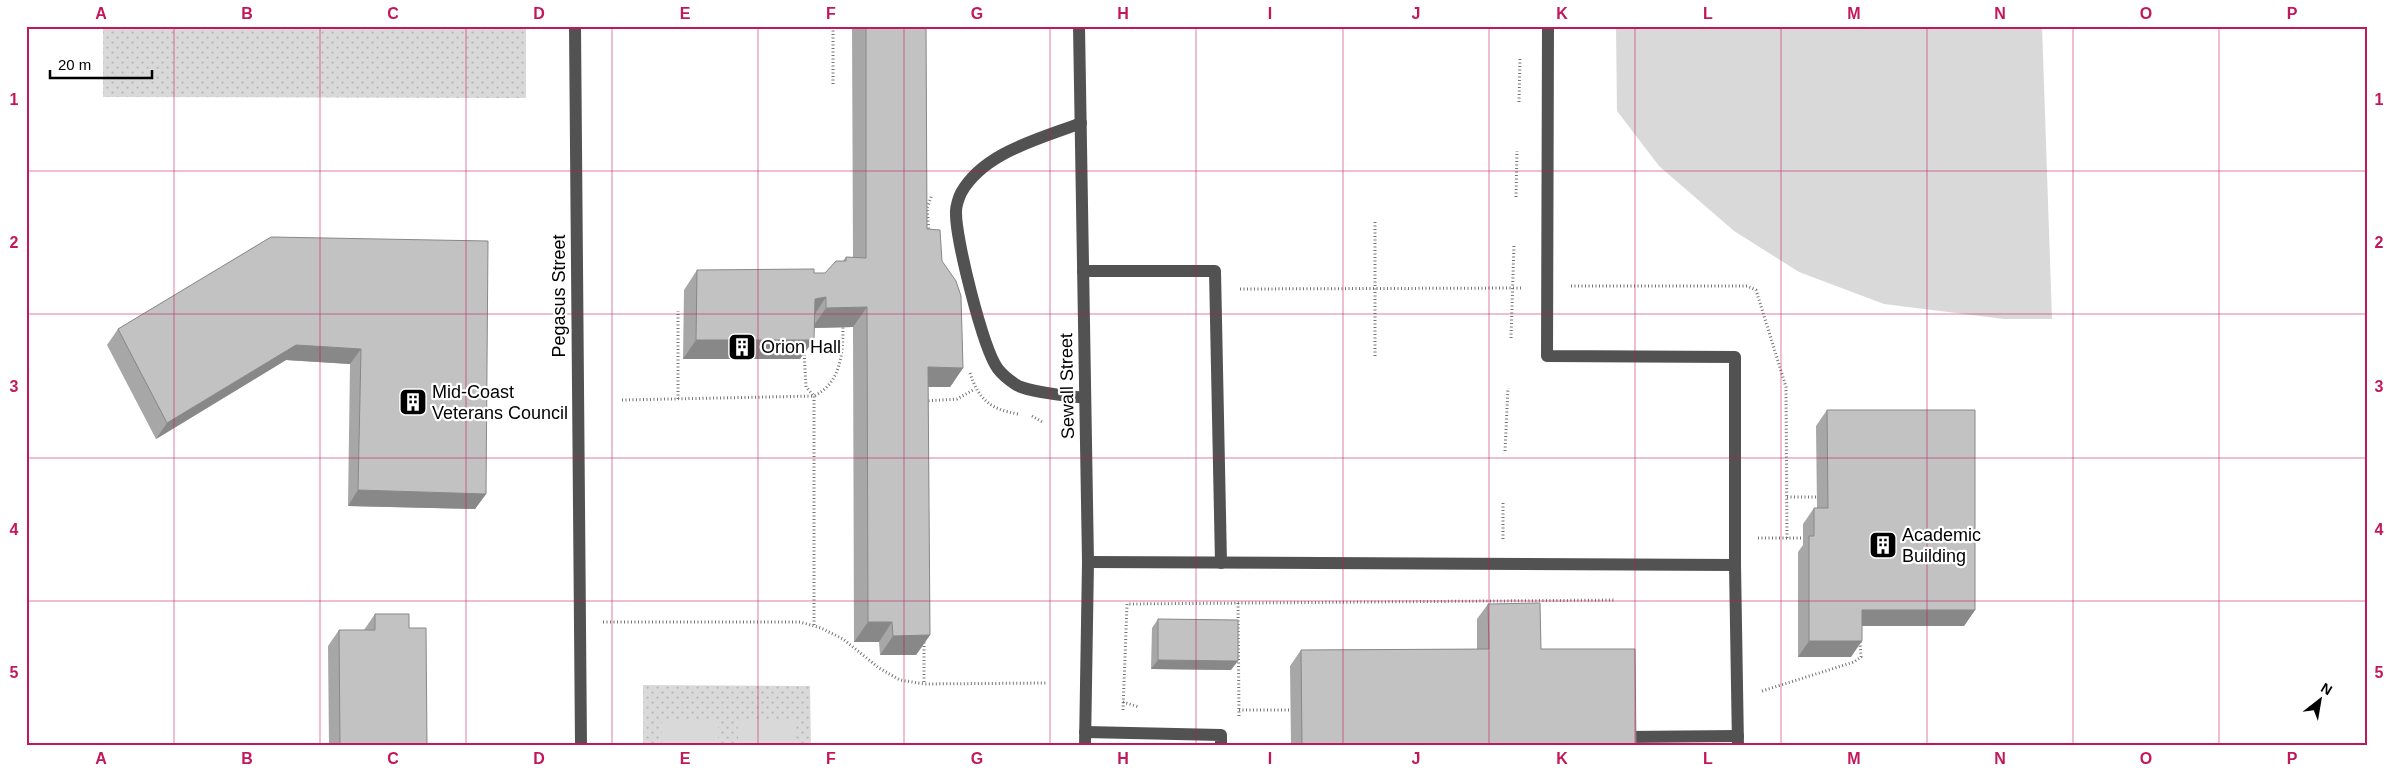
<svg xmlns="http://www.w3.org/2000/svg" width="2393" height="772" font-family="Helvetica,sans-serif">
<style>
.park{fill:url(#park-dots)}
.pitch{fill:#d9d9d9}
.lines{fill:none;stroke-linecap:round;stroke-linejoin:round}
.path{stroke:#747474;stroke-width:3;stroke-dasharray:1 2.5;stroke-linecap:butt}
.minor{stroke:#525252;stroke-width:12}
.wall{fill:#a7a7a7}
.shaded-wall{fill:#888}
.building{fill:#c2c2c2;stroke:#888}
.grid{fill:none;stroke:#c2185b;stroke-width:1;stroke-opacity:0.55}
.labels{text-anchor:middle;stroke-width:4.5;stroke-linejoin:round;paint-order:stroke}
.street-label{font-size:18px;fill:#000;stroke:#fff}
.poi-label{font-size:18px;fill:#000;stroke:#fff;text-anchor:start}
.neatline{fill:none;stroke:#c2185b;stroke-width:2}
.grid-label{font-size:16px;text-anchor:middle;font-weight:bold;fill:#c2185b}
</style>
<defs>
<pattern id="park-dots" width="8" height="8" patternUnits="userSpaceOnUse" patternTransform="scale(1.25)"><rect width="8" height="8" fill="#d9d9d9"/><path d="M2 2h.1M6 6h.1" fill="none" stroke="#b8b8b8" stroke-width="1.8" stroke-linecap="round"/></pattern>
</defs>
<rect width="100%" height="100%" fill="#fff"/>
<!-- park -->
<g class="park">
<polygon points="103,26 526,26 526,98 103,97"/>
<polygon points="643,685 810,686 811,746 643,746"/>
</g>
<!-- pitch -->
<g class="pitch">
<polygon points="1616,26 2042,26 2052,319 2004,319 1884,304 1799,272 1734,231 1659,166 1617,111"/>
<rect x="738" y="719" width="57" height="27"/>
<rect x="662" y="720" width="56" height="26"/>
</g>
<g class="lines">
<!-- path -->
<g class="path">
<polyline points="833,84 833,26"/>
<polyline points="1519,102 1520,57"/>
<polyline points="1516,197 1517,151"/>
<polyline points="1375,222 1375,357"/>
<polyline points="929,232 927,208 932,195"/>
<polyline points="1571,286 1747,286 1756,290 1786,387 1787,539"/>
<polyline points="1240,289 1522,288"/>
<polyline points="1511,338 1514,244"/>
<path d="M804,351L806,387L814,396C841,383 843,353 843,327"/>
<path d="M970,373C979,400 990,409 1018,414"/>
<polyline points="678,399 678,311"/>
<polyline points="622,400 814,396 814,626"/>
<polyline points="925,401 957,399 975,389"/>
<polyline points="1032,416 1044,423"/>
<polyline points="1505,451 1508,388"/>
<polyline points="1787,497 1817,497"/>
<polyline points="1758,538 1803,538"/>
<polyline points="1503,539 1503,501"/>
<polyline points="1238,603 1239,718"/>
<polyline points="603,622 800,622 821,628 843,639 879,668 900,680 924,684 1046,683"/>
<polyline points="924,639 924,684"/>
<polyline points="1762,691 1854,662 1861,657 1860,641"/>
<polyline points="1123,702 1139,707"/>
<polyline points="1123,710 1127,604 1615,600"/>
<polyline points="1239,710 1291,710"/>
</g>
<!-- minor -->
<g class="minor">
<polyline points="575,26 581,746"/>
<polyline points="1079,26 1088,562 1085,746"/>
<path d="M1081,123C1040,139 984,152 961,193C959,197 956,206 956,211C955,237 983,349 998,369C1002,374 1009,380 1015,384C1025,392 1070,396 1085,398"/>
<polyline points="1083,271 1215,271 1221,563"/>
<polyline points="1088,562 1735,565 1735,357 1547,356 1548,26"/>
<polyline points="1735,565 1738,746"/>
<polyline points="1085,732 1221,735 1221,746"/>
<polyline points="1625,737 1738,736"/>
</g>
</g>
<!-- wall -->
<g class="wall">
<polygon points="852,26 926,26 927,229 942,261 963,368 950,387 928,387 930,635 916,655 880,655 879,642 854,642 853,327 814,328 800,359 683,359 684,290 697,270 814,273 825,273 843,261 846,257 853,257"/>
<polygon points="271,237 486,494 475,509 348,506 350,364 286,360 156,439 107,345 118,329"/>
<polygon points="1827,410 1975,610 1964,626 1862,626 1851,657 1798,657 1798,552 1803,545 1803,524 1814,508 1817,508 1816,426"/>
<polygon points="1488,604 1541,649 1636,746 1291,746 1290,666 1301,650 1477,649 1477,619"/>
<polygon points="375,614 409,628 427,746 329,746 328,646 339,630 364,630"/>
<polygon points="1158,619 1231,670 1151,669 1152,628"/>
</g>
<!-- shaded-wall -->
<g class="shaded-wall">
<polygon points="826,297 813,317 815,299"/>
<polygon points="867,307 853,327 812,328 826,308"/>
<polygon points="696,340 814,340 800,359 683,359"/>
<polygon points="296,345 361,349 350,364 286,360 156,439 167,423"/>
<polygon points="928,367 963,368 950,387 914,387"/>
<polygon points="358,490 486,494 475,509 348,506"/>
<polygon points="1862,610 1975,610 1964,626 1851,626"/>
<polygon points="868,622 892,622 879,642 854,642"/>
<polygon points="930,635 916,655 880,655 893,636"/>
<polygon points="1809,641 1862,641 1851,657 1798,657"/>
<polygon points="1158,660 1238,661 1231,670 1151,669"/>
</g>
<!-- building -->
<g class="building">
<polygon points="866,26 926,26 927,229 940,230 942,261 956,281 961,296 963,368 928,367 930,635 893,636 892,622 868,622 867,307 826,308 826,297 815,299 814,340 696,340 697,270 814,269 814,273 825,273 836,261 846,261 846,257 866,258"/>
<polygon points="271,237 488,241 486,494 358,490 361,349 296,345 167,423 118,329"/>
<polygon points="1827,410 1975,410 1975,610 1862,610 1862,641 1809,641 1809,536 1814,536 1814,508 1828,508"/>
<polygon points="1540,603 1541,649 1635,649 1636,746 1302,746 1301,650 1489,649 1488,604"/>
<polygon points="375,614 409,614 409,628 426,628 427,746 340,746 339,630 375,630"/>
<polygon points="1158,619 1238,620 1238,661 1158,660"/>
</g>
<!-- grid -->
<path class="grid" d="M174,26V746M320,26V746M466,26V746M612,26V746M758,26V746M904,26V746M1050,26V746M1196,26V746M1343,26V746M1489,26V746M1635,26V746M1781,26V746M1927,26V746M2073,26V746M2219,26V746M26,171H2367M26,314H2367M26,458H2367M26,601H2367"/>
<!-- icons -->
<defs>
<symbol id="building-square" viewBox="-11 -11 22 22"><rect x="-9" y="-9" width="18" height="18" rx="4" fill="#000" stroke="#fff"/><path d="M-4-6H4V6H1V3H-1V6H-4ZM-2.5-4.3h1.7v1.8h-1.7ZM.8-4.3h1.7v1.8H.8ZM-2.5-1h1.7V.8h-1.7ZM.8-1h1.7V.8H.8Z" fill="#fff"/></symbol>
</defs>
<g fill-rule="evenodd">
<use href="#building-square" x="726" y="331" width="32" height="32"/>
<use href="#building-square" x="397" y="386" width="32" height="32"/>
<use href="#building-square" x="1867" y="529" width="32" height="32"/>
</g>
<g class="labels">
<!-- street labels -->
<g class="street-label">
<text transform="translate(559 296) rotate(-90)" y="6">Pegasus Street</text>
<text transform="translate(1067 386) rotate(-91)" y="6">Sewall Street</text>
</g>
<!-- poi labels -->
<g class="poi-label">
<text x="761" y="353">Orion Hall</text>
<text x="432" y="398">Mid-Coast<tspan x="432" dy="21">Veterans Council</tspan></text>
<text x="1902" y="541">Academic<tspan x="1902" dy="21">Building</tspan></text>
</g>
</g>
<!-- border -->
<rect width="2393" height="772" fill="none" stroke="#ffffff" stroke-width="55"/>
<!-- north arrow -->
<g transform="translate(2320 700) rotate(31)" stroke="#ffffff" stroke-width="4" paint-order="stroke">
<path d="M0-4L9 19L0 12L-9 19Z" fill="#000000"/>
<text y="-8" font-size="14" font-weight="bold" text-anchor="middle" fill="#000000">N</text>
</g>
<!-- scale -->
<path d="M50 70v8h102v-8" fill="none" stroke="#000000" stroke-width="2.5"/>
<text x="58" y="70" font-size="15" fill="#000000" stroke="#ffffff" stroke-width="4" paint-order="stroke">20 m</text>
<rect x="28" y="28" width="2338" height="716" class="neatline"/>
<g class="grid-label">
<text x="101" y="19">A</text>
<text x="247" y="19">B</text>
<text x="393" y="19">C</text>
<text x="539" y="19">D</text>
<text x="685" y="19">E</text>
<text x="831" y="19">F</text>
<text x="977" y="19">G</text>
<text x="1123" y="19">H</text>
<text x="1270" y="19">I</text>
<text x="1416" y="19">J</text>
<text x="1562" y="19">K</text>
<text x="1708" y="19">L</text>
<text x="1854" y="19">M</text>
<text x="2000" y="19">N</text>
<text x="2146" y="19">O</text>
<text x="2292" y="19">P</text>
<text x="14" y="105">1</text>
<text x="2379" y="105">1</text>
<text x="14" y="248">2</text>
<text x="2379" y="248">2</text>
<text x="14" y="392">3</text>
<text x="2379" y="392">3</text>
<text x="14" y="535">4</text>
<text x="2379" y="535">4</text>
<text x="14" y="678">5</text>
<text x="2379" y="678">5</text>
<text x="101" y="764">A</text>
<text x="247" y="764">B</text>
<text x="393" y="764">C</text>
<text x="539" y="764">D</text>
<text x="685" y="764">E</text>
<text x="831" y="764">F</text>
<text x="977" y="764">G</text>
<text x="1123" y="764">H</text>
<text x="1270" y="764">I</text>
<text x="1416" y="764">J</text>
<text x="1562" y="764">K</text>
<text x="1708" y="764">L</text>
<text x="1854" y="764">M</text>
<text x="2000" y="764">N</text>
<text x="2146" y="764">O</text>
<text x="2292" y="764">P</text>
</g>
</svg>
